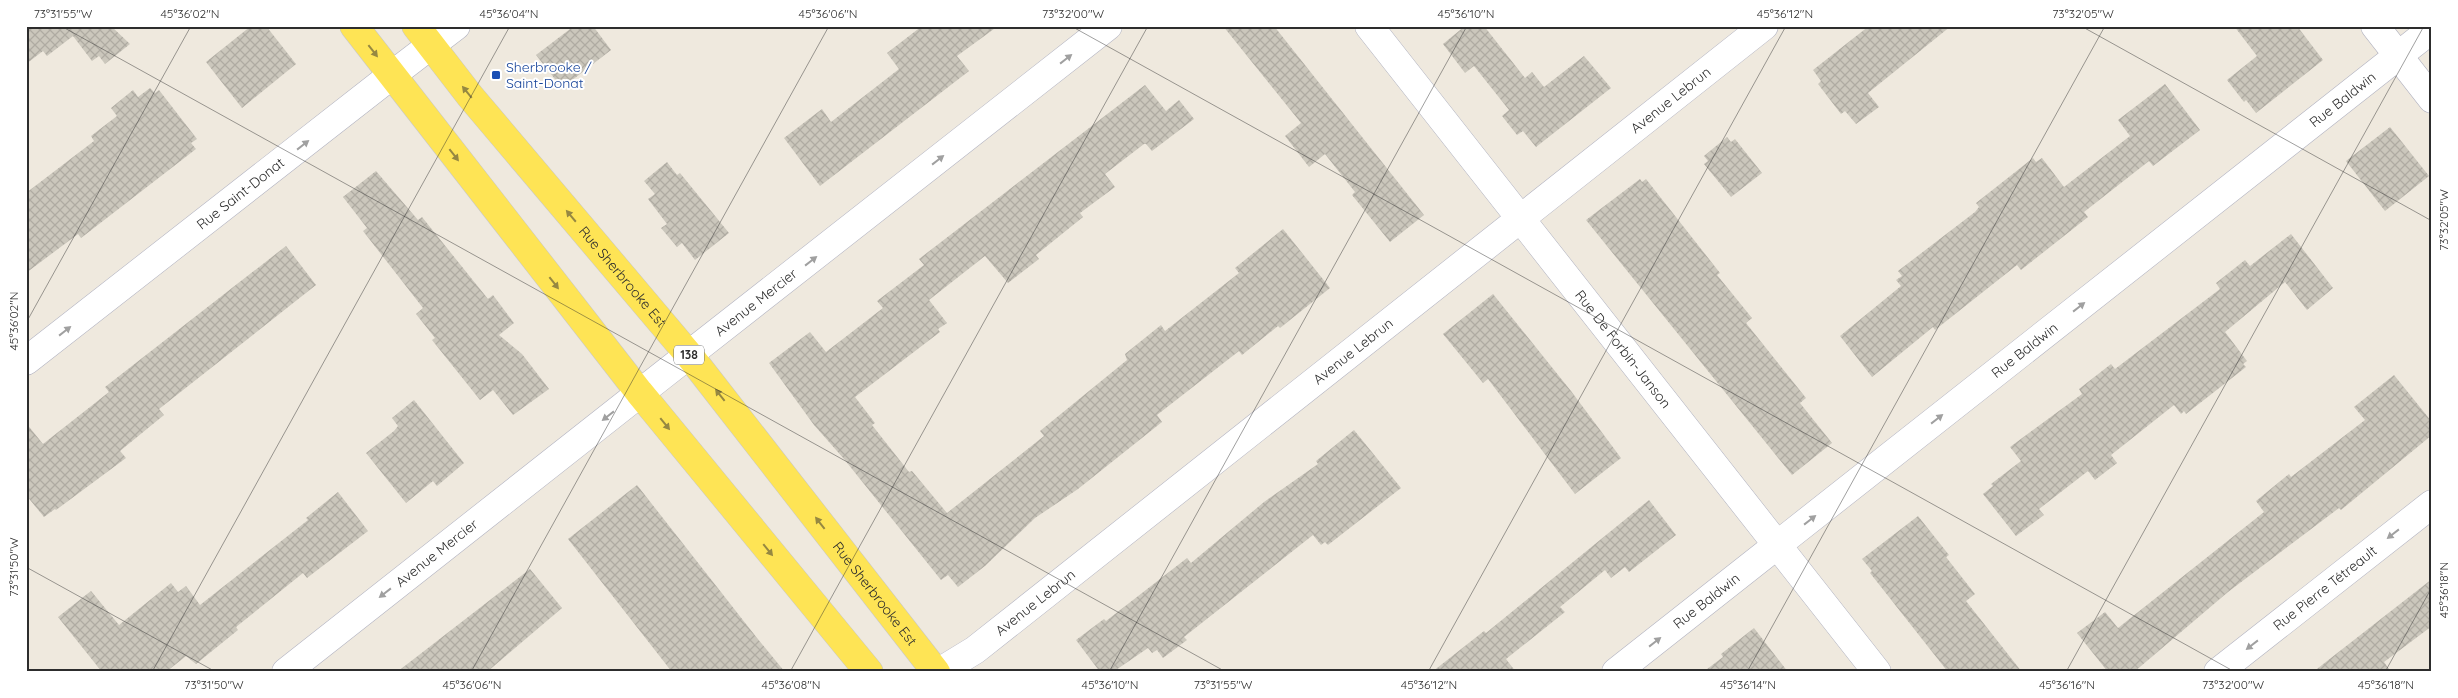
<svg xmlns="http://www.w3.org/2000/svg" width="2458" height="698" font-family="Quicksand,sans-serif">
<style>
.building{fill:url(#building-cross-hatch)}
.lines{fill:none;stroke-linecap:round;stroke-linejoin:round}
.street-casing{stroke:#b2b3c1;stroke-width:29}
.secondary-casing{stroke:#b2b3c1;stroke-width:29}
.primary-casing{stroke:#c8c8c8;stroke-width:29}
.street{stroke:#fff;stroke-width:28}
.secondary{stroke:#fff;stroke-width:28}
.primary{stroke:#fee455;stroke-width:28}
.oneway{fill:#968841}
.oneway2{fill:#a0a0a0}
.ticks{fill:none;stroke:#2d2d2d;stroke-width:1;stroke-opacity:0.45}
.transit-dot{fill:#1a4fb4;stroke:#fff;stroke-width:2}
.labels{text-anchor:middle;stroke-width:4;stroke-linejoin:round;paint-order:stroke}
.shield{fill:#fff;stroke:#6c6c6c;stroke-width:1}
.shield-label{font-size:12px;font-weight:bold;fill:#2d2d2d}
.transit-label{font-size:14px;fill:#164399;stroke:#fff;text-anchor:start}
.street-label{font-size:14px;fill:#2d2d2d;stroke:#fff}
.neatline{fill:none;stroke:#2d2d2d;stroke-width:2}
.ticks-label{font-size:12px;text-anchor:middle;fill:#2d2d2d}
</style>
<defs>
<pattern id="building-cross-hatch" width="8" height="8" patternUnits="userSpaceOnUse" patternTransform="scale(1.25)"><rect width="8" height="8" fill="#cbc7bc"/><path d="M0 0l8 8M0 8l8-8" fill="none" stroke="#afaba2"/></pattern>
</defs>
<rect width="100%" height="100%" fill="#efe9de"/>
<!-- building -->
<g class="building">
<polygon points="26,26 111,26 130,44 105,64 99,56 92,61 73,36 47,56 43,51 26,64"/>
<polygon points="251,26 266,26 296,64 242,108 206,62"/>
<polygon points="574,26 593,26 611,50 562,88 536,55"/>
<polygon points="922,26 998,26 957,56 969,71 820,186 784,138 822,109 831,122 899,69 887,53"/>
<polygon points="1223,26 1274,26 1424,215 1390,242 1352,195 1355,192 1325,154 1309,167 1285,136 1301,123"/>
<polygon points="1465,26 1484,26 1525,78 1532,72 1544,87 1584,56 1611,88 1536,147 1523,131 1517,135 1502,116 1509,110 1474,66 1465,73 1443,44"/>
<polygon points="1869,26 1951,26 1868,93 1879,107 1856,124 1845,111 1841,114 1818,84 1821,81 1813,70"/>
<polygon points="2234,26 2297,26 2323,60 2256,113 2246,100 2244,102 2227,80 2257,56"/>
<polygon points="2165,84 2200,130 2153,166 2149,161 2084,212 2088,217 2021,270 2017,265 1935,330 1933,327 1872,377 1840,336 1901,286 1896,280 1902,276 1898,271 1975,212 1979,207 1976,203 2033,158 2036,162 2042,158 2064,187 2130,136 2118,120"/>
<polygon points="1145,85 1166,111 1179,100 1194,119 1152,151 1146,144 1144,144 1105,174 1115,187 1080,213 1083,217 1036,255 1039,259 1008,283 985,256 929,300 947,323 938,329 940,332 855,397 875,423 872,425 909,472 912,471 947,513 1044,436 1040,431 1127,360 1125,354 1161,325 1165,331 1239,273 1235,268 1283,229 1330,288 1280,328 1278,326 1242,355 1239,351 1157,415 1162,422 1078,489 1035,518 985,566 958,587 948,575 941,580 844,459 814,425 769,363 810,332 826,352 883,308 877,301 924,265 919,259"/>
<polygon points="150,88 155,93 159,90 197,139 191,143 196,149 81,238 78,234 26,273 26,193 94,141 91,136 117,116 111,108 133,90 138,97"/>
<polygon points="2390,127 2429,176 2385,211 2346,161"/>
<polygon points="1727,137 1731,142 1735,139 1762,173 1731,197 1704,164 1708,161 1704,156"/>
<polygon points="667,162 677,175 680,173 729,233 695,260 682,243 677,247 661,228 667,224 648,199 655,194 644,181"/>
<polygon points="376,171 418,220 422,217 488,299 493,295 514,323 499,335 522,354 549,389 513,415 493,390 480,400 432,340 435,338 416,314 423,308 363,231 367,228 343,197"/>
<polygon points="1640,179 1642,182 1646,179 1720,273 1717,275 1752,318 1746,323 1806,398 1800,403 1832,443 1792,475 1586,220"/>
<polygon points="2291,234 2333,288 2307,310 2285,282 2225,332 2247,361 2243,364 2246,367 2186,414 2184,411 2181,414 2174,405 2111,455 2117,463 2095,480 2088,471 2039,509 2044,515 2016,536 1983,494 1993,486 1991,484 2021,461 2010,447 2082,394 2079,389 2111,364 2115,369 2220,289 2216,283 2245,260 2250,266"/>
<polygon points="286,246 316,285 159,409 164,415 120,451 126,458 56,510 55,509 44,517 26,495 26,423 43,444 109,392 105,387"/>
<polygon points="1493,294 1571,391 1621,458 1575,494 1488,379 1483,383 1443,334"/>
<polygon points="2394,375 2432,422 2432,435 2341,510 2339,508 2228,592 2134,672 2108,672 2077,633 2105,612 2118,628 2264,512 2256,501 2289,474 2291,477 2365,420 2354,407"/>
<polygon points="414,400 464,463 437,486 433,481 406,503 366,453 394,431 398,426 392,418"/>
<polygon points="1354,430 1401,488 1328,545 1325,542 1321,545 1313,535 1184,637 1187,640 1163,658 1157,650 1152,653 1148,648 1113,672 1100,672 1076,640 1104,619 1106,621 1187,558 1191,563 1264,502 1318,464 1316,461"/>
<polygon points="637,485 757,638 785,672 672,672 568,539"/>
<polygon points="338,492 368,531 307,578 303,573 236,627 238,630 196,664 186,656 166,672 102,672 58,617 91,591 119,625 171,583 178,592 186,586 200,605 308,520 306,518"/>
<polygon points="1649,500 1676,535 1629,572 1625,567 1611,578 1605,570 1560,607 1565,612 1506,659 1516,672 1432,672 1484,631 1486,633"/>
<polygon points="1918,516 1949,555 1946,557 1975,594 1966,601 2022,672 1948,672 1870,573 1872,571 1862,559"/>
<polygon points="530,569 562,608 487,672 397,672"/>
<polygon points="2432,579 2432,626 2384,662 2391,672 2313,672"/>
<polygon points="1754,628 1788,672 1703,672 1723,657 1721,654"/>
</g>
<g class="lines">
<defs>
<g id="street">
<path id="s1" d="M1369,26L1877,672"/>
<polyline points="2375,26 2432,99"/>
<path id="s2" d="M26,361L392,75"/>
<path id="s3" d="M286,672C559,455 834,242 1108,26"/>
<path id="s4" d="M939,672L975,650L1764,26"/>
<path id="s5" d="M1616,672L2432,29"/>
<path id="s6" d="M2218,672L2432,504"/>
</g>
<polyline id="secondary" points="392,75 456,26"/>
<g id="primary">
<polyline points="354,26 639,392 869,672"/>
<path id="s7" d="M416,26L470,96L689,355L936,672"/>
</g>
</defs>
<!-- street casing -->
<use href="#street" class="street-casing"/>
<!-- secondary casing -->
<use href="#secondary" class="secondary-casing"/>
<!-- primary casing -->
<use href="#primary" class="primary-casing"/>
<!-- street -->
<use href="#street" class="street"/>
<!-- secondary -->
<use href="#secondary" class="secondary"/>
<!-- primary -->
<use href="#primary" class="primary"/>
</g>
<!-- one-way arrows -->
<defs><path id="oneway-solid" d="M-6-.8H1V-3.2L6.5 0L1 3.2V.8H-6Z" transform="scale(1.25)"/></defs>
<g class="oneway">
<use href="#oneway-solid" transform="translate(373 51) rotate(52)"/>
<use href="#oneway-solid" transform="translate(467 92) rotate(-129)"/>
<use href="#oneway-solid" transform="translate(454 155) rotate(52)"/>
<use href="#oneway-solid" transform="translate(571 216) rotate(-130)"/>
<use href="#oneway-solid" transform="translate(554 283) rotate(52)"/>
<use href="#oneway-solid" transform="translate(720 395) rotate(-128)"/>
<use href="#oneway-solid" transform="translate(665 424) rotate(51)"/>
<use href="#oneway-solid" transform="translate(820 523) rotate(-128)"/>
<use href="#oneway-solid" transform="translate(768 550) rotate(51)"/>
</g>
<g class="oneway2">
<use href="#oneway-solid" transform="translate(1066 59) rotate(-38)"/>
<use href="#oneway-solid" transform="translate(303 145) rotate(-38)"/>
<use href="#oneway-solid" transform="translate(938 160) rotate(-38)"/>
<use href="#oneway-solid" transform="translate(811 261) rotate(-38)"/>
<use href="#oneway-solid" transform="translate(2079 307) rotate(-38)"/>
<use href="#oneway-solid" transform="translate(65 331) rotate(-38)"/>
<use href="#oneway-solid" transform="translate(608 416) rotate(142)"/>
<use href="#oneway-solid" transform="translate(1937 419) rotate(-38)"/>
<use href="#oneway-solid" transform="translate(1810 520) rotate(-38)"/>
<use href="#oneway-solid" transform="translate(2393 534) rotate(142)"/>
<use href="#oneway-solid" transform="translate(385 593) rotate(142)"/>
<use href="#oneway-solid" transform="translate(1655 642) rotate(-38)"/>
<use href="#oneway-solid" transform="translate(2252 645) rotate(142)"/>
</g>
<!-- ticks -->
<path class="ticks" d="M61,26L1226,672M1071,26L2235,672M2081,26L2432,221M26,323L191,26M26,567L216,672M152,672L510,26M471,672L829,26M790,672L1148,26M1109,672L1467,26M1428,672L1786,26M1747,672L2105,26M2066,672L2424,26M2385,672L2432,587"/>
<!-- markers -->
<rect class="transit-dot" x="491" y="70" width="10" height="10" rx="2.5"/>
<g class="labels">
<!-- shield labels -->
<rect class="shield" x="674" y="345.5" width="30" height="19" rx="4"/>
<g class="shield-label">
<text x="689" y="359">138</text>
</g>
<!-- transit labels -->
<g class="transit-label">
<text x="506" y="72">Sherbrooke /<tspan x="506" dy="16">Saint-Donat</tspan></text>
</g>
<!-- street labels -->
<g class="street-label">
<text dy="5" stroke="none"><textPath href="#s5" startOffset="925">Rue Baldwin</textPath></text>
<text dy="5" stroke="none"><textPath href="#s4" startOffset="929">Avenue Lebrun</textPath></text>
<text dy="5" stroke="none"><textPath href="#s2" startOffset="272">Rue Saint-Donat</textPath></text>
<text dy="5" stroke="none"><textPath href="#s7" startOffset="325">Rue Sherbrooke Est</textPath></text>
<text dy="5" stroke="none"><textPath href="#s3" startOffset="598">Avenue Mercier</textPath></text>
<text dy="5" stroke="none"><textPath href="#s1" startOffset="411">Rue De Forbin-Janson</textPath></text>
<text dy="5" stroke="none"><textPath href="#s5" startOffset="520">Rue Baldwin</textPath></text>
<text dy="5" stroke="none"><textPath href="#s4" startOffset="524">Avenue Lebrun</textPath></text>
<text dy="5" stroke="none"><textPath href="#s3" startOffset="192">Avenue Mercier</textPath></text>
<text dy="5" stroke="none"><textPath href="#s6" startOffset="136">Rue Pierre Tétreault</textPath></text>
<text dy="5" stroke="none"><textPath href="#s7" startOffset="730">Rue Sherbrooke Est</textPath></text>
<text dy="5" stroke="none"><textPath href="#s5" startOffset="115">Rue Baldwin</textPath></text>
<text dy="5" stroke="none"><textPath href="#s4" startOffset="119">Avenue Lebrun</textPath></text>
</g>
</g>
<!-- border -->
<rect width="2458" height="698" fill="none" stroke="#ffffff" stroke-width="55"/>
<rect x="28" y="28" width="2402" height="642" class="neatline"/>
<g class="ticks-label">
<text x="63" y="18">73°31'55"W</text>
<text x="190" y="18">45°36'02"N</text>
<text x="509" y="18">45°36'04"N</text>
<text x="828" y="18">45°36'06"N</text>
<text x="1073" y="18">73°32'00"W</text>
<text x="1466" y="18">45°36'10"N</text>
<text x="1785" y="18">45°36'12"N</text>
<text x="2083" y="18">73°32'05"W</text>
<text transform="translate(2444 220) rotate(-90)" y="4">73°32'05"W</text>
<text transform="translate(14 321) rotate(-90)" y="4">45°36'02"N</text>
<text transform="translate(14 567) rotate(-90)" y="4">73°31'50"W</text>
<text transform="translate(2444 590) rotate(-90)" y="4">45°36'18"N</text>
<text x="214" y="689">73°31'50"W</text>
<text x="472" y="689">45°36'06"N</text>
<text x="791" y="689">45°36'08"N</text>
<text x="1110" y="689">45°36'10"N</text>
<text x="1223" y="689">73°31'55"W</text>
<text x="1429" y="689">45°36'12"N</text>
<text x="1748" y="689">45°36'14"N</text>
<text x="2067" y="689">45°36'16"N</text>
<text x="2233" y="689">73°32'00"W</text>
<text x="2386" y="689">45°36'18"N</text>
</g>
</svg>
